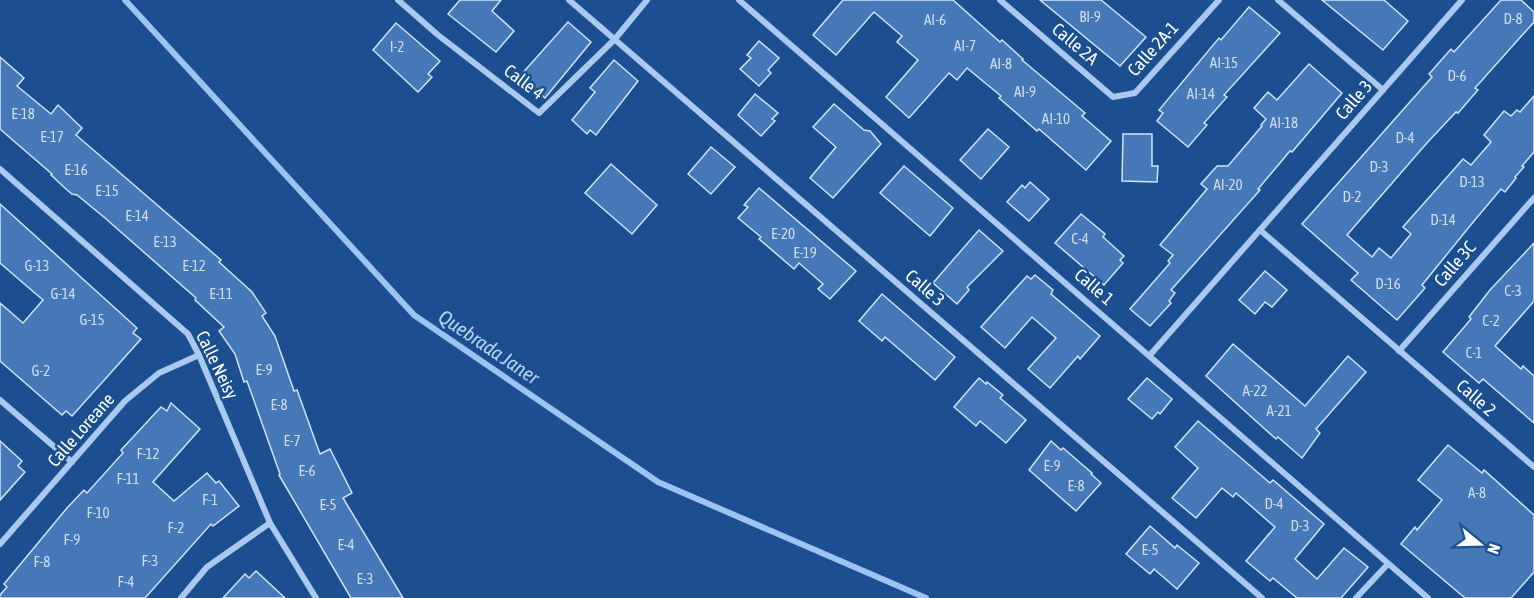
<svg xmlns="http://www.w3.org/2000/svg" width="1534" height="598" font-family="'Asap Condensed',sans-serif">
  <style>
    .lines { fill: none; stroke-linecap: round; stroke-linejoin: round }
    .stream { stroke: #9cc4f0; stroke-width: 6 }
    .building { fill: #4478b7; stroke: #cfe3fa; stroke-width: 1.5 }
    .minor { stroke: #a9c9ee; stroke-width: 6 }
    .labels { text-anchor: middle; stroke-width: 5; stroke-linejoin: round; paint-order: stroke }
    .number-label { font-size: 15px; fill: #d0dded }
    .street-label { font-size: 18px; fill: #fff; stroke: #1b4f8f }
    .water-label { font-size: 20px; font-style: italic; fill: #b5d3f5; stroke: #1b4f8f }
  </style>
  <rect width="100%" height="100%" fill="#1b4f8f"/>
  <g class="lines">
    <polyline class="stream" points="125,0 414,315 658,482 926,598"/>
  </g>
  <g class="building">
    <polygon points="460,0 501,0 492,11 514,31 496,52 448,14"/>
    <polygon points="843,0 953,0 1000,42 1002,40 1023,59 1022,60 1085,113 1082,116 1111,141 1086,170 1039,129 1037,131 999,98 1001,96 967,68 957,80 949,73 909,118 886,97 918,60 897,42 902,36 874,12 836,55 813,35"/>
    <polygon points="1040,0 1101,0 1146,37 1120,66"/>
    <polygon points="1322,0 1384,0 1408,21 1383,50"/>
    <polygon points="1501,0 1521,0 1534,12 1534,22 1475,88 1478,90 1458,113 1456,112 1426,144 1347,235 1372,257 1379,248 1391,258 1411,234 1403,227 1463,159 1471,165 1491,142 1484,135 1504,111 1511,116 1517,110 1520,112 1534,96 1534,152 1522,166 1524,167 1515,177 1516,178 1505,192 1501,189 1474,221 1422,285 1425,288 1397,320 1351,280 1358,273 1302,224 1432,77 1429,74 1451,49 1454,52"/>
    <polygon points="1249,7 1280,33 1224,95 1227,97 1204,123 1207,125 1188,147 1157,121 1163,113 1159,110 1219,38 1221,40"/>
    <polygon points="568,22 591,42 545,98 520,76"/>
    <polygon points="396,23 440,61 428,74 432,77 418,92 373,50"/>
    <polygon points="759,41 779,58 768,70 771,73 759,86 740,69 751,58 747,55"/>
    <polygon points="0,57 24,78 17,86 51,114 58,105 82,128 76,135 221,260 219,262 252,292 266,313 262,316 275,336 294,391 297,390 320,454 330,449 352,493 343,498 403,598 351,598 279,475 280,474 247,381 244,382 235,354 219,331 224,327 195,300 196,298 105,218 77,195 72,194 66,189 51,175 52,174 0,129"/>
    <polygon points="614,60 638,81 596,135 590,130 587,134 572,120 595,92 590,88"/>
    <polygon points="1309,64 1342,93 1292,152 1290,151 1258,189 1260,190 1171,290 1175,293 1169,301 1171,303 1150,326 1130,309 1170,263 1168,261 1173,255 1160,245 1207,189 1201,184 1217,166 1228,166 1262,126 1261,125 1266,119 1254,108 1268,92 1277,100"/>
    <polygon points="755,94 778,113 772,119 775,121 761,136 738,115"/>
    <polygon points="834,104 864,130 870,131 881,144 833,198 810,178 836,147 813,127"/>
    <polygon points="988,129 1009,147 981,179 960,160"/>
    <polygon points="1123,134 1152,134 1152,166 1158,166 1157,182 1122,181"/>
    <polygon points="711,147 735,167 711,194 688,174"/>
    <polygon points="611,164 657,205 632,234 585,193"/>
    <polygon points="904,166 953,208 930,236 880,193"/>
    <polygon points="1030,182 1049,199 1029,221 1007,202 1022,185 1025,188"/>
    <polygon points="759,188 856,271 830,299 818,289 823,284 799,263 794,269 759,239 761,237 738,218 748,207 744,205"/>
    <polygon points="0,204 137,328 133,333 141,339 72,416 66,411 62,415 0,361 0,303 23,323 43,300 0,263"/>
    <polygon points="1081,214 1105,234 1103,237 1124,256 1120,260 1123,263 1104,285 1055,243"/>
    <polygon points="979,230 1003,251 967,287 969,290 957,304 933,283"/>
    <polygon points="1534,243 1534,301 1495,346 1521,369 1523,366 1534,376 1534,423 1483,379 1479,383 1443,352 1471,319 1469,317 1490,290"/>
    <polygon points="1265,271 1287,290 1272,307 1265,302 1255,314 1239,300"/>
    <polygon points="1035,275 1053,290 1051,294 1100,336 1080,359 1078,356 1050,388 1028,369 1056,338 1032,317 1005,348 981,327 1027,276 1031,279"/>
    <polygon points="882,294 955,357 935,380 885,337 882,341 859,321"/>
    <polygon points="1233,344 1305,406 1348,356 1366,372 1316,429 1320,433 1302,458 1278,437 1276,439 1206,376"/>
    <polygon points="979,378 986,384 987,382 1003,395 1000,398 1026,420 1006,443 980,421 976,426 954,407"/>
    <polygon points="1147,378 1172,399 1160,414 1158,412 1152,419 1128,399"/>
    <polygon points="171,403 200,429 153,482 174,501 207,473 216,483 219,481 239,506 213,526 211,524 145,598 0,598 0,595 7,587 4,584 67,508 84,490 87,493 123,453 121,450 161,407 167,411"/>
    <polygon points="1198,421 1270,483 1273,480 1324,524 1295,559 1317,579 1344,548 1368,567 1341,598 1297,598 1273,578 1270,581 1246,561 1275,527 1236,493 1233,497 1222,488 1196,518 1172,498 1198,468 1175,447"/>
    <polygon points="0,441 22,461 18,466 25,472 0,500"/>
    <polygon points="1051,441 1061,450 1063,448 1092,473 1091,474 1101,483 1076,511 1029,470"/>
    <polygon points="1448,445 1482,473 1484,470 1534,515 1534,572 1511,598 1465,598 1401,544 1415,527 1417,530 1442,500 1418,480"/>
    <polygon points="1150,526 1175,548 1177,545 1199,563 1177,589 1154,569 1150,574 1126,554"/>
    <polygon points="256,571 285,598 223,598 245,574 249,578"/>
  </g>
  <g class="lines">
    <g class="minor">
      <polyline points="398,0 438,35 539,113 615,39 647,0"/>
      <polyline points="569,0 1262,598"/>
      <polyline points="739,0 1428,598"/>
      <polyline points="1000,0 1113,97 1135,93 1219,0"/>
      <polyline points="1278,0 1383,90"/>
      <polyline points="0,169 188,334 199,355 270,523 316,598"/>
      <polyline points="1260,230 1534,467"/>
      <polyline points="1399,351 1534,198"/>
      <polyline points="1150,355 1462,0"/>
      <polyline points="0,400 72,462"/>
      <polyline points="0,544 125,401 159,373 199,355"/>
      <polyline points="181,598 207,567 270,523"/>
      <polyline points="1356,598 1388,564"/>
    </g>
  </g>
  <g class="labels">
    <g class="number-label">
      <text x="1090" y="22">BI-9</text>
      <text x="1513" y="24">D-8</text>
      <text x="935" y="25">AI-6</text>
      <text x="965" y="51">AI-7</text>
      <text x="397" y="52">I-2</text>
      <text x="1224" y="68">AI-15</text>
      <text x="1001" y="69">AI-8</text>
      <text x="1457" y="81">D-6</text>
      <text x="1025" y="97">AI-9</text>
      <text x="1201" y="99">AI-14</text>
      <text x="23" y="119">E-18</text>
      <text x="1056" y="124">AI-10</text>
      <text x="1284" y="128">AI-18</text>
      <text x="52" y="142">E-17</text>
      <text x="1405" y="143">D-4</text>
      <text x="1379" y="172">D-3</text>
      <text x="76" y="175">E-16</text>
      <text x="1472" y="187">D-13</text>
      <text x="1228" y="190">AI-20</text>
      <text x="107" y="196">E-15</text>
      <text x="1352" y="202">D-2</text>
      <text x="137" y="221">E-14</text>
      <text x="1443" y="225">D-14</text>
      <text x="783" y="239">E-20</text>
      <text x="1080" y="244">C-4</text>
      <text x="165" y="247">E-13</text>
      <text x="805" y="258">E-19</text>
      <text x="37" y="271">G-13</text>
      <text x="194" y="271">E-12</text>
      <text x="1388" y="289">D-16</text>
      <text x="1513" y="296">C-3</text>
      <text x="63" y="299">G-14</text>
      <text x="221" y="299">E-11</text>
      <text x="92" y="325">G-15</text>
      <text x="1491" y="326">C-2</text>
      <text x="1474" y="358">C-1</text>
      <text x="264" y="375">E-9</text>
      <text x="41" y="376">G-2</text>
      <text x="1255" y="396">A-22</text>
      <text x="279" y="410">E-8</text>
      <text x="1279" y="416">A-21</text>
      <text x="292" y="446">E-7</text>
      <text x="148" y="459">F-12</text>
      <text x="1052" y="471">E-9</text>
      <text x="307" y="476">E-6</text>
      <text x="128" y="484">F-11</text>
      <text x="1076" y="491">E-8</text>
      <text x="1477" y="498">A-8</text>
      <text x="210" y="505">F-1</text>
      <text x="1274" y="509">D-4</text>
      <text x="328" y="510">E-5</text>
      <text x="98" y="518">F-10</text>
      <text x="1300" y="531">D-3</text>
      <text x="176" y="533">F-2</text>
      <text x="72" y="545">F-9</text>
      <text x="346" y="550">E-4</text>
      <text x="1150" y="555">E-5</text>
      <text x="150" y="566">F-3</text>
      <text x="42" y="567">F-8</text>
      <text x="365" y="584">E-3</text>
      <text x="126" y="587">F-4</text>
    </g>
    <g class="street-label">
      <text transform="translate(1075 44) rotate(40)" y="6">Calle 2A</text>
      <text transform="translate(1153 49) rotate(-48)" y="6">Calle 2A-1</text>
      <text transform="translate(524 82) rotate(37)" y="6">Calle 4</text>
      <text transform="translate(1354 100) rotate(-49)" y="6">Calle 3</text>
      <text transform="translate(1455 264) rotate(-49)" y="6">Calle 3C</text>
      <text transform="translate(1094 287) rotate(41)" y="6">Calle 1</text>
      <text transform="translate(925 288) rotate(41)" y="6">Calle 3</text>
      <text transform="translate(217 365) rotate(64)" y="6">Calle Neisy</text>
      <text transform="translate(1476 398) rotate(41)" y="6">Calle 2</text>
      <text transform="translate(81 430) rotate(-49)" y="6">Calle Loreane</text>
    </g>
    <g class="water-label">
      <text transform="translate(489 347) rotate(34)" y="7">Quebrada Janer</text>
    </g>
  </g>
  <g transform="translate(1480 544) rotate(109)" stroke="#1b4f8f" stroke-width="4.5" paint-order="stroke">
  <path d="M0-4.5L10 22L0 15L-10 22Z" fill="#ffffff"/>
  <text y="-9" font-size="16" font-weight="bold" text-anchor="middle" fill="#ffffff">N</text>
  </g>
</svg>
